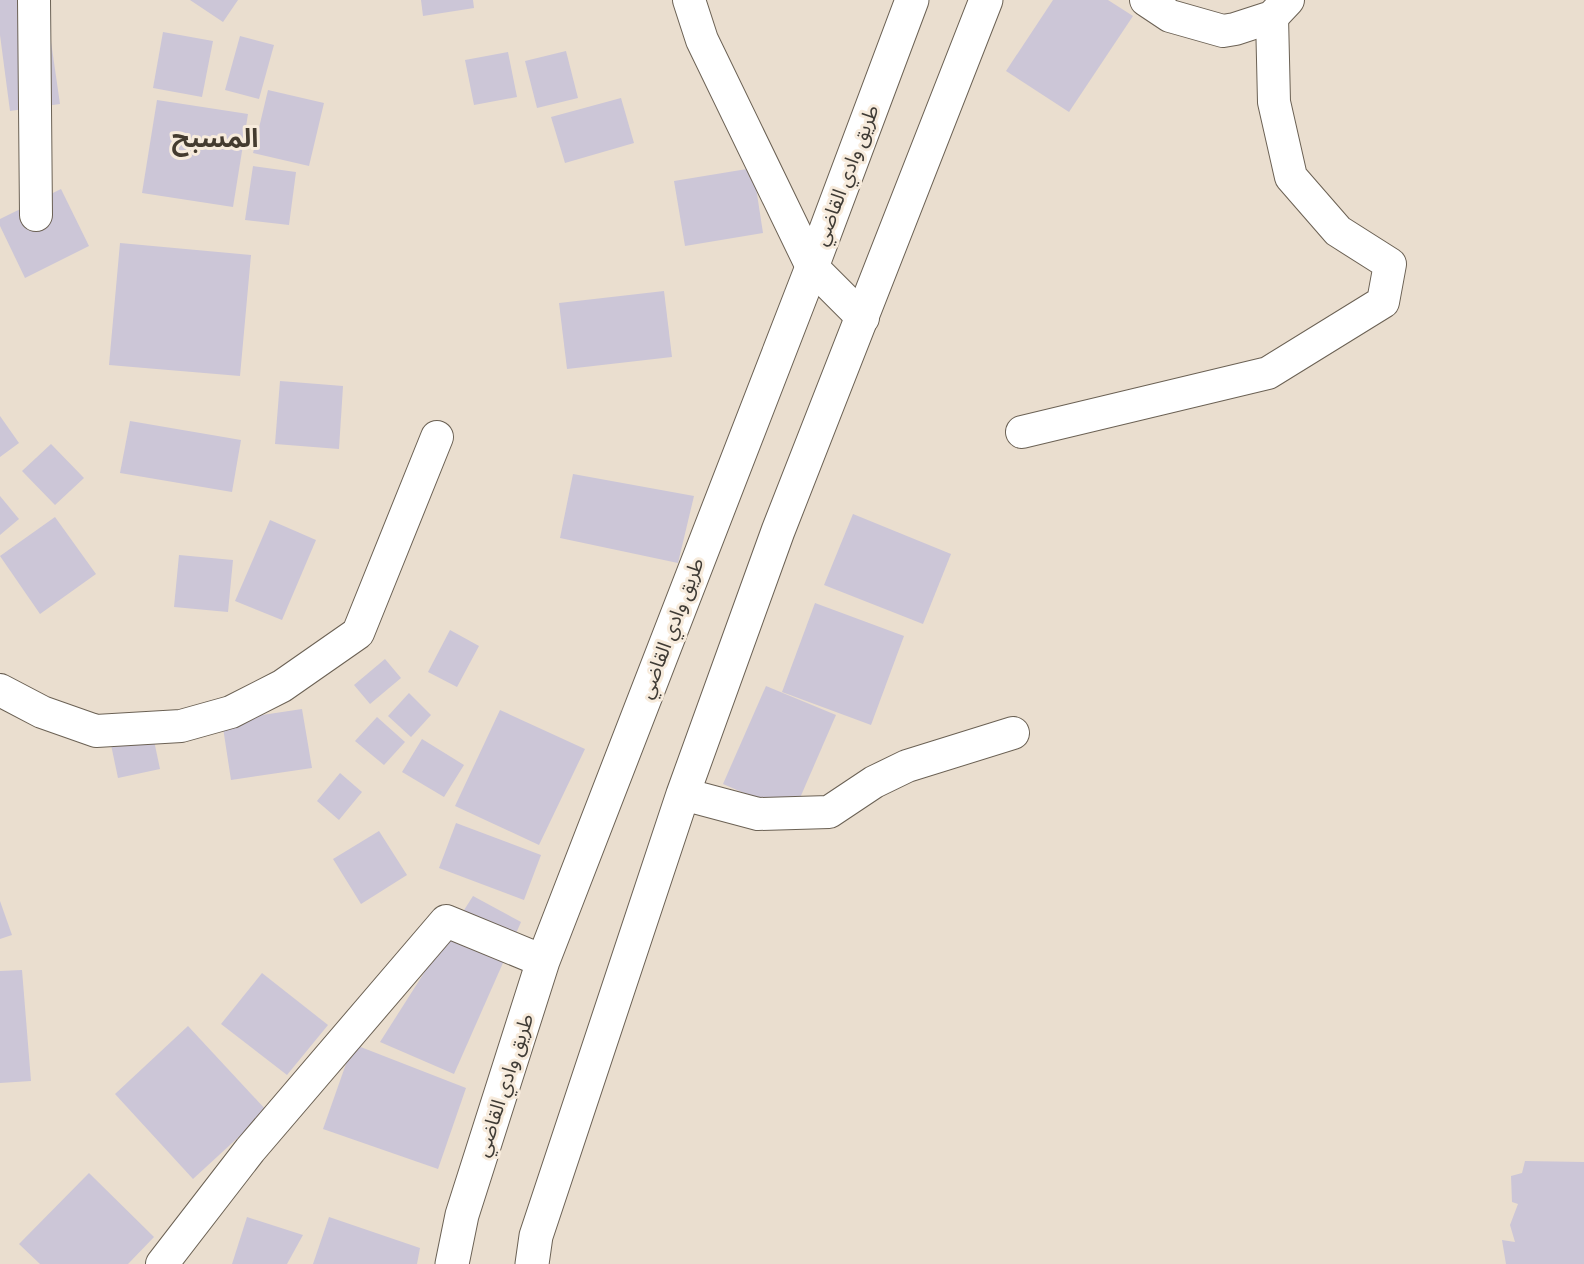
<svg xmlns="http://www.w3.org/2000/svg" width="1584" height="1264" font-family="'Exo 2','Noto Sans Arabic',sans-serif">
  <style>
    .building { fill: #ccc6d7 }
    .lines { fill: none; stroke-linecap: round; stroke-linejoin: round }
    .minor-casing { stroke: #6b6154; stroke-width: 34 }
    .primary-casing { stroke: #6b6154; stroke-width: 35 }
    .minor { stroke: #fff; stroke-width: 32 }
    .primary { stroke: #fff; stroke-width: 33 }
    .labels { text-anchor: middle; stroke-width: 6; stroke-linejoin: round; paint-order: stroke }
    .street-label { font-size: 20px; fill: #3f3b35; stroke: #f7ebdc }
    .district-label { font-size: 26px; font-weight: bold; fill: #443b2f; stroke: #f7ebdc }
  </style>
  <rect width="100%" height="100%" fill="#eadecf"/>
  <g class="building">
    <polygon points="0,0 45,0 60,104 10,111 0,35"/>
    <polygon points="190,0 238,0 223,22"/>
    <polygon points="421,0 473,0 474,8 423,16"/>
    <polygon points="1053,0 1108,0 1133,16 1069,112 1006,71"/>
    <polygon points="163,32 213,41 202,97 153,88"/>
    <polygon points="240,36 274,45 259,99 225,90"/>
    <polygon points="566,51 578,98 537,108 525,61"/>
    <polygon points="508,52 517,97 474,105 465,60"/>
    <polygon points="268,90 324,103 309,166 253,153"/>
    <polygon points="621,98 634,143 565,163 551,117"/>
    <polygon points="157,100 248,114 233,207 142,193"/>
    <polygon points="253,166 296,172 289,225 245,220"/>
    <polygon points="753,168 763,233 685,246 674,181"/>
    <polygon points="61,189 89,246 25,278 0,226 0,219"/>
    <polygon points="120,243 251,255 240,376 109,365"/>
    <polygon points="664,291 672,357 567,369 559,303"/>
    <polygon points="280,381 343,386 339,449 275,444"/>
    <polygon points="0,416 19,443 0,457"/>
    <polygon points="130,421 241,440 232,492 120,473"/>
    <polygon points="51,444 84,478 55,505 22,471"/>
    <polygon points="573,474 694,496 678,563 560,538"/>
    <polygon points="0,496 19,519 0,535"/>
    <polygon points="853,514 951,554 923,624 824,585"/>
    <polygon points="55,517 96,574 40,614 0,556"/>
    <polygon points="270,520 316,540 282,620 235,601"/>
    <polygon points="179,555 233,560 228,612 174,607"/>
    <polygon points="815,603 904,636 871,725 782,692"/>
    <polygon points="450,630 479,646 457,687 428,672"/>
    <polygon points="385,659 401,678 370,704 354,685"/>
    <polygon points="766,686 836,715 793,814 723,784"/>
    <polygon points="409,693 431,715 411,737 388,716"/>
    <polygon points="302,709 312,768 231,780 222,721"/>
    <polygon points="500,710 585,749 539,845 455,806"/>
    <polygon points="377,717 405,742 384,765 355,741"/>
    <polygon points="152,731 160,769 118,778 110,740"/>
    <polygon points="422,739 464,765 444,797 402,772"/>
    <polygon points="340,773 362,792 339,820 317,801"/>
    <polygon points="456,823 541,855 524,900 439,868"/>
    <polygon points="379,831 407,875 361,904 333,859"/>
    <polygon points="473,896 521,922 454,1074 380,1042"/>
    <polygon points="0,901 12,935 0,939"/>
    <polygon points="22,970 31,1081 0,1083 0,971"/>
    <polygon points="262,973 328,1025 287,1075 221,1024"/>
    <polygon points="188,1026 267,1111 193,1179 115,1094"/>
    <polygon points="353,1044 466,1088 438,1169 323,1129"/>
    <polygon points="1525,1161 1584,1162 1584,1264 1506,1264 1502,1240 1515,1242 1510,1225 1518,1204 1512,1202 1511,1176 1522,1173"/>
    <polygon points="89,1173 154,1237 128,1264 40,1264 19,1244"/>
    <polygon points="247,1217 303,1235 287,1264 232,1264"/>
    <polygon points="329,1217 420,1248 417,1264 313,1264"/>
  </g>
  <g class="lines">
    <defs>
      <g id="minor">
        <polyline points="34,0 36,215"/>
        <polyline points="689,0 702,40 812,267 863,318"/>
        <polyline points="1146,0 1170,16 1223,31 1235,29 1272,17 1288,0"/>
        <polyline points="1022,432 1268,373 1383,302 1390,264 1338,231 1291,177 1274,102 1272,17"/>
        <polyline points="0,690 42,712 96,731 181,726 231,712 282,686 358,633 437,437"/>
        <polyline points="683,794 758,814 829,812 874,782 907,766 1013,733"/>
        <polyline points="162,1264 250,1150 446,921 543,961"/>
      </g>
      <g id="primary">
        <polyline points="452,1264 462,1215 543,961 812,267 912,0"/>
        <polyline points="532,1264 536,1236 683,794 778,531 986,0"/>
      </g>
    </defs>
    <use href="#minor" class="minor-casing"/>
    <use href="#primary" class="primary-casing"/>
    <use href="#minor" class="minor"/>
    <use href="#primary" class="primary"/>
  </g>
  <g class="labels">
    <g class="street-label">
      <text transform="translate(846 175) rotate(-69)" y="7">طريق وادي القاضي</text>
      <text transform="translate(671 628) rotate(-69)" y="7">طريق وادي القاضي</text>
      <text transform="translate(504 1085) rotate(-72)" y="7">طريق وادي القاضي</text>
    </g>
    <g class="district-label">
      <text x="215" y="147">المسبح</text>
    </g>
  </g>
</svg>
